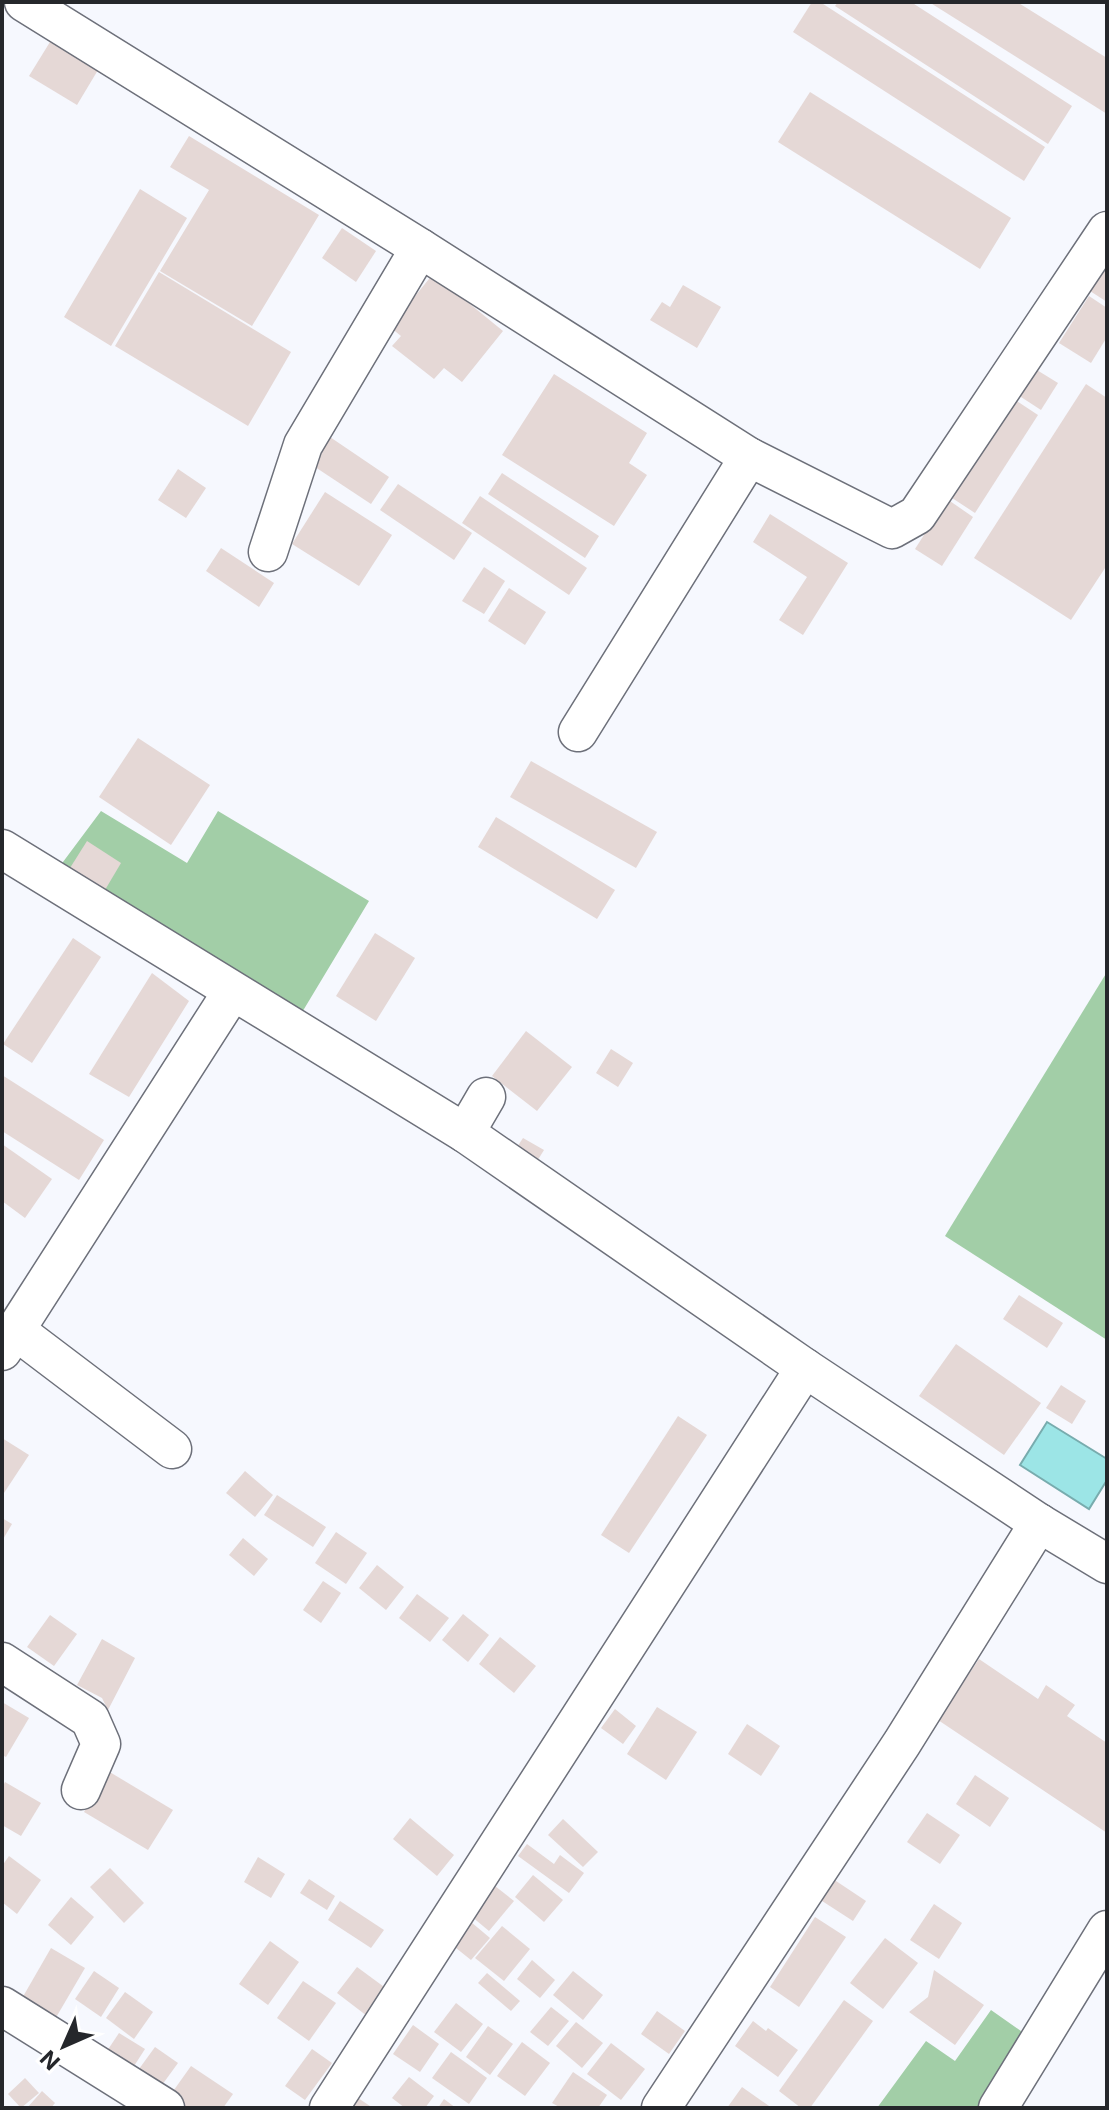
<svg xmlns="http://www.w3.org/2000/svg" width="1109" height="2110" font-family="Inter,sans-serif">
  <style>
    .forest { fill: #a2cea7 }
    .water { fill: #9ce5e6; stroke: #78acae; stroke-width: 2 }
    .building { fill: #e5d8d6 }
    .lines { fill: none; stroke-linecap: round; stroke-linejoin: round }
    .minor-casing { stroke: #6d707a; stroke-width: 41 }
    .minor { stroke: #fff; stroke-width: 38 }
  </style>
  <rect width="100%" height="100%" fill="#f6f8fe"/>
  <g class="forest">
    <polygon points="101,811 187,863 218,811 369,901 295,1024 57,870"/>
    <polygon points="1107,972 1107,1340 945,1236"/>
    <polygon points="991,2010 1028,2036 977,2108 877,2108 926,2041 955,2061"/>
  </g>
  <polygon class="water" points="1047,1422 1107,1459 1107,1480 1089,1509 1020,1465"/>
  <g class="building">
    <polygon points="812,2 820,2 1045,147 1024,181 793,32"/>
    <polygon points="838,2 911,2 1072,106 1048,144 835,6"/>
    <polygon points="929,2 1017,2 1107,58 1107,114"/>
    <polygon points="50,42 98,70 77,105 29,76"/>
    <polygon points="810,92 1011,218 980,269 778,142"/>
    <polygon points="189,136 319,215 252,326 160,271 209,190 170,167"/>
    <polygon points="140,189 187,218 111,346 64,317"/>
    <polygon points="342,228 376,251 356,282 322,258"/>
    <polygon points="1107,264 1107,302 1090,291"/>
    <polygon points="159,272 291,352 248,426 115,346"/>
    <polygon points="433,274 503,331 462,382 444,368 434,379 392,346 401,336 390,327"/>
    <polygon points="683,285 721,307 697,348 650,320 662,302 670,307"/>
    <polygon points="1089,296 1107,308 1107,337 1091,363 1059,343"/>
    <polygon points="1032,367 1058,383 1041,410 1015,393"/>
    <polygon points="554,374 647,433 629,463 647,475 614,526 502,455"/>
    <polygon points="1086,384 1107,398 1107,565 1071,620 974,558"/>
    <polygon points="1012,398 1038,415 975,513 949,496"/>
    <polygon points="327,435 389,477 371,504 309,463"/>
    <polygon points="178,469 206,488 186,518 158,500"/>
    <polygon points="502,473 599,536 585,558 488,494"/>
    <polygon points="398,484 472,533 454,560 380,510"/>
    <polygon points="325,492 392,535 359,586 292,544"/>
    <polygon points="480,496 587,568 569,595 462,523"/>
    <polygon points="947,499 973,517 942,566 915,549"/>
    <polygon points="770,514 848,563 803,635 779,620 807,577 753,542"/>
    <polygon points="221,548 274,583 259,607 206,571"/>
    <polygon points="484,567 505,581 484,614 462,601"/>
    <polygon points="509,588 546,612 525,645 488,621"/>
    <polygon points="138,738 210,785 171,845 99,797"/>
    <polygon points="531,761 657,832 636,868 510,797"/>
    <polygon points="496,817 615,890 597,919 478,847"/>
    <polygon points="87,841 121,863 105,890 70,868"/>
    <polygon points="375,933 415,958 376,1021 336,996"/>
    <polygon points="73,938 101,957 32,1063 3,1044"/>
    <polygon points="152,973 189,1001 129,1097 89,1074"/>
    <polygon points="526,1031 572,1067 537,1111 492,1076"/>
    <polygon points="611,1049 633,1063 618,1087 596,1073"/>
    <polygon points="2,1075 104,1140 79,1180 2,1131"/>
    <polygon points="523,1138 544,1150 531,1171 510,1158"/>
    <polygon points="2,1144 52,1179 25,1218 2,1201"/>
    <polygon points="1019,1295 1063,1323 1047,1348 1003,1319"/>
    <polygon points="956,1344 1041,1403 1004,1455 919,1396"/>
    <polygon points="1061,1385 1086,1401 1072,1424 1046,1408"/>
    <polygon points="678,1416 707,1435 629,1553 601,1535"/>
    <polygon points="2,1438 29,1455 2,1496"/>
    <polygon points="245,1471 273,1495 255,1517 226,1493"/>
    <polygon points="277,1495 326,1527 313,1547 264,1515"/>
    <polygon points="2,1518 12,1524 2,1541"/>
    <polygon points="336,1532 367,1553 346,1584 315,1563"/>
    <polygon points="243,1538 268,1559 254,1576 229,1555"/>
    <polygon points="377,1565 404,1587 386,1610 359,1588"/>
    <polygon points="323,1581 341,1593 321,1623 303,1610"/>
    <polygon points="417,1594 449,1618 430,1642 399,1618"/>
    <polygon points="463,1614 489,1635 468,1662 442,1640"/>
    <polygon points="50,1615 77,1634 54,1666 27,1647"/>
    <polygon points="500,1637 536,1666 514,1693 479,1664"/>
    <polygon points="102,1639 135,1658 108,1710 102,1698 77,1685"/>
    <polygon points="979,1659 1038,1699 1046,1685 1075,1705 1067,1716 1107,1743 1107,1833 938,1720"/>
    <polygon points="2,1702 29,1718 6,1757 2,1755"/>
    <polygon points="657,1707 697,1732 666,1780 627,1754"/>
    <polygon points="615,1709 636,1726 623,1744 601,1728"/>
    <polygon points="747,1724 780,1746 761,1776 728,1754"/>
    <polygon points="108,1771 173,1810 148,1850 84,1812"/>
    <polygon points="975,1775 1009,1798 990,1827 956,1804"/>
    <polygon points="5,1782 41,1803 21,1836 2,1825 2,1788"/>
    <polygon points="927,1813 960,1835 940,1864 907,1842"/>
    <polygon points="410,1818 454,1855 437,1876 393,1839"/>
    <polygon points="563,1819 598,1852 583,1867 548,1835"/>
    <polygon points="527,1844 554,1864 560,1855 584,1873 569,1893 518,1856"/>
    <polygon points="9,1856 41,1880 17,1914 2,1902 2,1866"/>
    <polygon points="258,1857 285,1874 271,1898 244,1882"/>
    <polygon points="110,1868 144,1903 124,1923 90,1887"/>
    <polygon points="533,1875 563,1900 544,1922 515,1897"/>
    <polygon points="309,1879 335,1896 327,1910 300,1893"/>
    <polygon points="833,1879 866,1901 853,1921 819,1899"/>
    <polygon points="495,1886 514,1901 489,1931 471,1916"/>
    <polygon points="71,1897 94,1917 71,1945 48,1925"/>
    <polygon points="340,1901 384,1930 371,1948 328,1920"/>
    <polygon points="934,1904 962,1923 939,1959 910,1940"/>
    <polygon points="465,1917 490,1938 471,1960 446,1940"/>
    <polygon points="815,1917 846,1937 799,2007 770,1987"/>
    <polygon points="502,1926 530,1949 504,1981 475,1958"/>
    <polygon points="885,1938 918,1963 883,2009 850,1983"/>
    <polygon points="270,1941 299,1962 268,2005 239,1984"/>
    <polygon points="51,1948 85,1968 51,2026 17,2007"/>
    <polygon points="532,1960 555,1980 540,1998 517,1979"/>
    <polygon points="357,1967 391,1992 371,2019 337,1993"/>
    <polygon points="934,1970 984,2005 955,2045 909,2012 928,1997"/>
    <polygon points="94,1971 119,1988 101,2017 75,1999"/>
    <polygon points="573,1971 603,1995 583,2020 553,1995"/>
    <polygon points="487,1973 520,2001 511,2011 478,1983"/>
    <polygon points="303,1981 336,2003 309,2041 277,2018"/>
    <polygon points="125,1992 153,2012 134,2039 106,2018"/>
    <polygon points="844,2000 873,2021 810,2108 801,2108 779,2091"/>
    <polygon points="456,2003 483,2024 461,2052 434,2032"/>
    <polygon points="551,2007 569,2021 548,2046 530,2032"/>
    <polygon points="657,2011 685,2031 669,2054 641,2034"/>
    <polygon points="753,2021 766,2031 768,2028 798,2050 778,2077 735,2046"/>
    <polygon points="576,2022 603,2043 582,2068 556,2046"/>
    <polygon points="413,2025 439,2044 420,2072 393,2054"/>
    <polygon points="488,2026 513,2044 490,2075 466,2057"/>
    <polygon points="119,2033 145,2049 127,2077 101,2060"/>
    <polygon points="522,2042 550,2063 525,2096 497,2076"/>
    <polygon points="611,2043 645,2069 621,2100 587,2074"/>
    <polygon points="155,2047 178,2063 154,2096 131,2080"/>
    <polygon points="312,2049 332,2063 305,2100 285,2086"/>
    <polygon points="451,2052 487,2078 469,2104 432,2078"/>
    <polygon points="191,2066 233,2094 223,2108 170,2108 164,2104"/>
    <polygon points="573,2072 607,2095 598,2108 561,2108 552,2103"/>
    <polygon points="409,2077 434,2096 425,2108 405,2108 392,2098"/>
    <polygon points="25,2078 39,2093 21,2108 8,2094"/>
    <polygon points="742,2087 772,2108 727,2108"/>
    <polygon points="42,2091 55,2103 51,2108 27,2108"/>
    <polygon points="358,2098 373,2108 351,2108"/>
    <polygon points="444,2099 456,2108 438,2108"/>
  </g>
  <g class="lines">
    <defs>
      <g id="minor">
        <polyline points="24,2 420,248 749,457 892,529 917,515 1107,231"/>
        <polyline points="268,552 303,445 420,248"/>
        <polyline points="578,732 749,457"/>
        <polyline points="2,849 465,1133 805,1368 1039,1523 1107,1564"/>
        <polyline points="465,1133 486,1097"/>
        <polyline points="15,1330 172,1449"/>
        <polyline points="2,1351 232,992"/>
        <polyline points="2,1662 90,1719 101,1744 81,1790"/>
        <polyline points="2,2006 165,2108"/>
        <polyline points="329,2108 805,1368"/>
        <polyline points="661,2108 902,1743 1039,1523"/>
        <polyline points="998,2108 1107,1930"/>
      </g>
    </defs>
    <use href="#minor" class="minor-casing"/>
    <use href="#minor" class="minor"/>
  </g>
  <rect width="1109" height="2110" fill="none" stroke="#25272b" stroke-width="8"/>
  <g transform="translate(64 2046) rotate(225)" stroke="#ffffff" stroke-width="6" paint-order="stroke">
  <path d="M0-6L14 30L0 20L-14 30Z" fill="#25272b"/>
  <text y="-12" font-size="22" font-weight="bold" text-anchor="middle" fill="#25272b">N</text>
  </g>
</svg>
